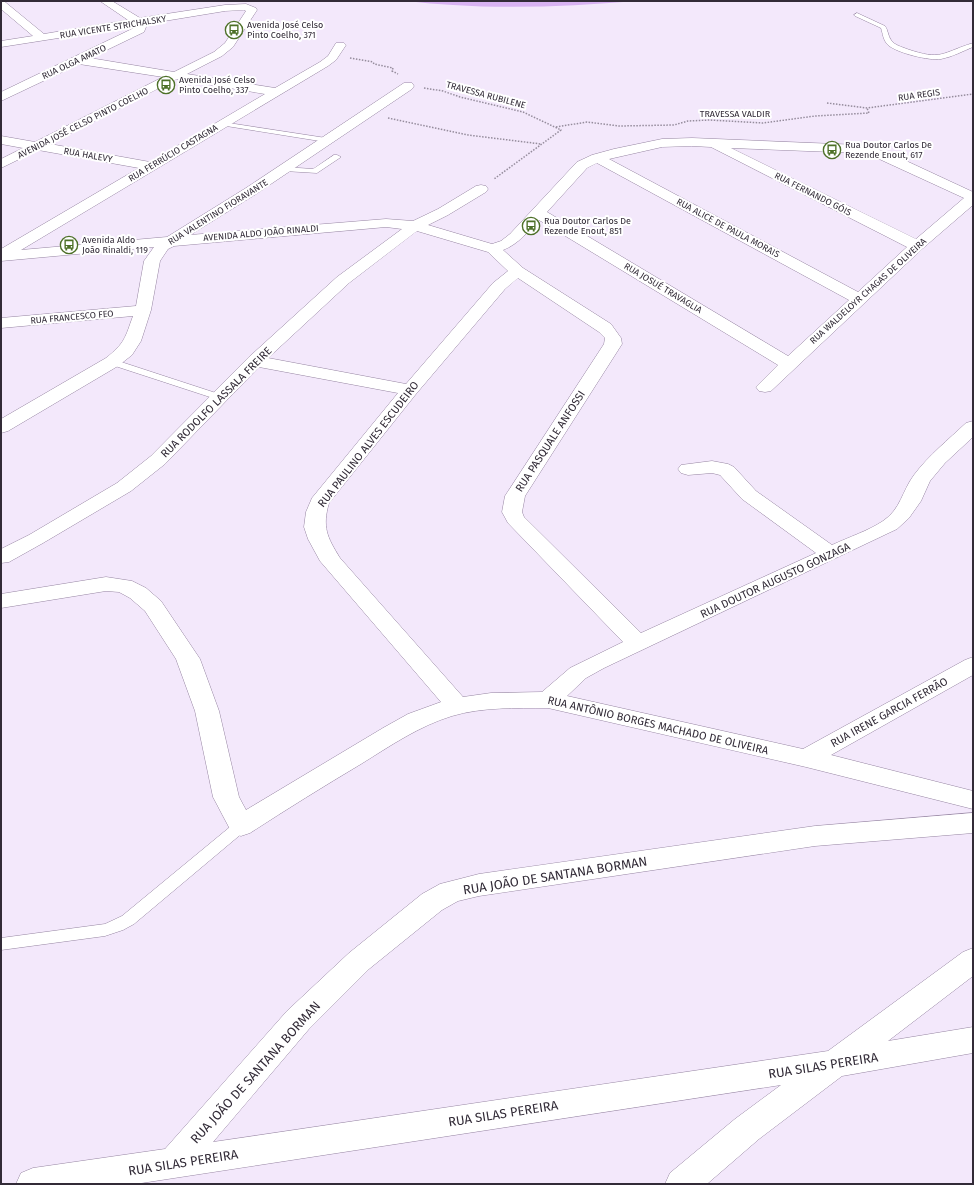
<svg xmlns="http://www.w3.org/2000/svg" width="974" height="1185" font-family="'Fira Sans',sans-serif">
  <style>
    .green { fill: #d8b2f2 }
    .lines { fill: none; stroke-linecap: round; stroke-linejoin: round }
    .service-casing { stroke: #9685a2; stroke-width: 1 }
    .minor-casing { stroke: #9685a2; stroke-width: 1 }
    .path { stroke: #958c9c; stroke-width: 1.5; stroke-dasharray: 1.5 1.5; stroke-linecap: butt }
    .service { fill: #fff; fill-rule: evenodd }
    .minor { fill: #fff; fill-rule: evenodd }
    .labels { text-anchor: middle; stroke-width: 4; stroke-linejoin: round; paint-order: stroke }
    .far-poi-label { font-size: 9px; fill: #322b37; stroke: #fff; text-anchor: start }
    .far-street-label { font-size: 9px; fill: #322b37; stroke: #fff }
    .street-label { font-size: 11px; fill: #322b37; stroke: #fff }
    .near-street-label { font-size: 13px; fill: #322b37; stroke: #fff }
  </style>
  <rect width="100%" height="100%" fill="#f3e8fb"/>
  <path class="green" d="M407,1H637C575,6 514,9 453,5C438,4 422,3 407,1Z"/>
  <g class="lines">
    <defs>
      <g id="service">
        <path d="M857,13L885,26C888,30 888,36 891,40C894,45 902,47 907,49C942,61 941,53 973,43V47C963,51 952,57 941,59C930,61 897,53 888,45C883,40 883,34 881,28L855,16L854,15Z"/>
        <polygon points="222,122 326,138 330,140 326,142 220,125 219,124"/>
        <polygon points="334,155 337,155 341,157 317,173 284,171 280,169 284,167 313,169"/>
        <polygon points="112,359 222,395 224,397 222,399 216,399 109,364 107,362 109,360"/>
        <polygon points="241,821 246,822 248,826 246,830 134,924 123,930 105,936 1,950 1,938 105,924 122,916 236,822"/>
      </g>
      <g id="minor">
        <path d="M1,1L5,2L44,34L128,20L100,1H112L140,18L225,5L246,4L256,8L257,10L233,47L222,56L187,74L275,88L320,62L328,56L336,43H344L346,45L336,60L328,66L21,250L167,237L246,188L404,83H412L414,86L412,89L256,194L190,235L386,219L413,221L438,209L476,186L481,185L486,186L488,189L486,192L448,215L428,225L492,244L501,241L510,234L577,162L592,155L614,149L662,139L692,138L860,145L887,152L973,192V205L922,249L771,391L765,392L759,391L756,387L778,365L539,220C528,231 519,244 503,250L523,268L611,324L621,338L622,344L525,496L522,512L524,517L641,633L816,553L742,499L720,475L712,473L688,475L681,473L678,469L681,465L712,461L728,464L734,467L756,491L832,545C849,537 868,531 883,521C901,509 902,491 914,475C929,455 948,440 966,423L973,421V437L945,463L930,481L921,501L909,518L897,529L604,668L586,678L567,696L803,749L965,660L973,657V675L831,755L973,791V809L806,767L548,708C516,708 482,707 452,716C419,726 390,746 361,764C324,786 287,809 250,833L241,836L232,833L213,797L195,711L176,659L145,611L130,598L119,592L106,591L1,608V594L106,577L132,581L146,588L161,601L200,659L219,711L239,797L246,810L383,728L408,714L441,702L320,561L308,539L304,527L306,512L312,498L398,393L259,367L165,464L131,491L43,543L9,562L1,563V549L29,535L117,483L151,456L249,357L337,277L402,229L386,227L174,246L168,249L160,261L151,310L141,341L132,355L118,366L8,431L1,433V419L106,358C125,343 125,338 133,316L1,328V318L136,306L144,261L154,247L1,261V249L139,168L38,150L1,168V159L23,148L1,144V136L35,142L163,77L79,64L1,101V92L136,27L135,26L1,47V41L33,36L1,9ZM244,10L246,11L225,43L214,52L174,72L90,58L144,32L146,27V24L225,11ZM177,79L265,94L150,162L50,144ZM692,146L711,147L907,247L858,292L609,159L662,147ZM731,148L859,153L877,158L964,198L916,239ZM597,163L849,300L788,356L547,212L587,168ZM417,231L488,252L508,271L493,283L406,384L268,358L349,283ZM518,278L599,332L605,338L604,344L505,496L502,512L508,523L623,642L570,668L542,692L491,693L463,697L340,558C327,537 322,527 329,503L416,394L505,289Z"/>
        <polygon points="973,813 973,833 815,846 479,896 458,901 442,910 369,969 309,1029 213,1142 828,1051 963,952 973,948 973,976 888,1041 973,1027 973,1053 842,1076 759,1139 707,1184 665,1184 670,1173 735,1119 781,1085 135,1184 16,1184 21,1173 33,1168 165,1149 287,1011 349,953 422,894 440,884 479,874 815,826"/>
      </g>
    </defs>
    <use href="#service" class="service-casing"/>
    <use href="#minor" class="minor-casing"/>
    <g class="path">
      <polyline points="350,58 373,62 374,64 393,68 392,71 398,74"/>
      <polyline points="424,88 443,91 460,97 523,112 561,130 494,179"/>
      <polyline points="827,103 867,108 973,94"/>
      <polyline points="388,118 468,135 541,144"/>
      <polyline points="556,127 587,122 619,126 674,125 688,121 710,120 763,123 815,116 869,113 867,108"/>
    </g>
    <use href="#service" class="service"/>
    <use href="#minor" class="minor"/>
  </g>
  <defs>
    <symbol id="bus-ring" viewBox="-11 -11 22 22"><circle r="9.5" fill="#fff" stroke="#4d7028" stroke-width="1.5"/><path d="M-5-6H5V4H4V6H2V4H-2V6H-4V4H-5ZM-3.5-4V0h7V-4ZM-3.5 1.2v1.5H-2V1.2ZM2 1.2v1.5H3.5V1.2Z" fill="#4d7028"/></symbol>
  </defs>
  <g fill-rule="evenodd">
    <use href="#bus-ring" x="224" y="20" width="20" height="20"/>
    <use href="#bus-ring" x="156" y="75" width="20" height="20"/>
    <use href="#bus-ring" x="822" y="140" width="20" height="20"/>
    <use href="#bus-ring" x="521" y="216" width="20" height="20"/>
    <use href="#bus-ring" x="59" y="235" width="20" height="20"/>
  </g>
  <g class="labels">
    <g class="far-poi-label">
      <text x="247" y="28">Avenida José Celso<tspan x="247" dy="10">Pinto Coelho, 371</tspan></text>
      <text x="179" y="83">Avenida José Celso<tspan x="179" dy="10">Pinto Coelho, 337</tspan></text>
      <text x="845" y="148">Rua Doutor Carlos De<tspan x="845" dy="10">Rezende Enout, 617</tspan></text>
      <text x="544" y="224">Rua Doutor Carlos De<tspan x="544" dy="10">Rezende Enout, 851</tspan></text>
      <text x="82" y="243">Avenida Aldo<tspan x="82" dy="10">João Rinaldi, 119</tspan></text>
    </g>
    <g class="far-street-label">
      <text transform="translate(113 27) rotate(-9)" y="3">RUA VICENTE STRICHALSKY</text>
      <text transform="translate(74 62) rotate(-25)" y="3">RUA OLGA AMATO</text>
      <text transform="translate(486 95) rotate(15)" y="3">TRAVESSA RUBILENE</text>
      <text transform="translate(919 95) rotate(-8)" y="3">RUA REGIS</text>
      <text x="735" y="117">TRAVESSA VALDIR</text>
      <text transform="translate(83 123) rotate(-27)" y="3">AVENIDA JOSÉ CELSO PINTO COELHO</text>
      <text transform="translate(173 153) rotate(-31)" y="3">RUA FERRÚCIO CASTAGNA</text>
      <text transform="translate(88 155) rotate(10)" y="3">RUA HALEVY</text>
      <text transform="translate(813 194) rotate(27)" y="3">RUA FERNANDO GÓIS</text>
      <text transform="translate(218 212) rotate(-32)" y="3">RUA VALENTINO FIORAVANTE</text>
      <text transform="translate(728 228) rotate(28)" y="3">RUA ALICE DE PAULA MORAIS</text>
      <text transform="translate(261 233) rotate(-5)" y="3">AVENIDA ALDO JOÃO RINALDI</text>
      <text transform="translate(663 288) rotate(31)" y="3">RUA JOSUÉ TRAVAGLIA</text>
      <text transform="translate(868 291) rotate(-42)" y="3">RUA WALDELOYR CHAGAS DE OLIVEIRA</text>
      <text transform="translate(72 317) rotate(-5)" y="3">RUA FRANCESCO FEO</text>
    </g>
    <g class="street-label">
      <text transform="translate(216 402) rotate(-45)" y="4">RUA RODOLFO LASSALA FREIRE</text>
      <text transform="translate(550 441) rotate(-57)" y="4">RUA PASQUALE ANFOSSI</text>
      <text transform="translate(368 444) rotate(-52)" y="4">RUA PAULINO ALVES ESCUDEIRO</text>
      <text transform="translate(775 580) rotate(-25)" y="4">RUA DOUTOR AUGUSTO GONZAGA</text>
      <text transform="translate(889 712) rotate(-29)" y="4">RUA IRENE GARCIA FERRÃO</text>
      <text transform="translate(658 725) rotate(13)" y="4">RUA ANTÔNIO BORGES MACHADO DE OLIVEIRA</text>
    </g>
    <g class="near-street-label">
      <text transform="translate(555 875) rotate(-9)" y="5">RUA JOÃO DE SANTANA BORMAN</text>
      <text transform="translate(823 1065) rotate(-9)" y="5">RUA SILAS PEREIRA</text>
      <text transform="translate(255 1072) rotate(-48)" y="5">RUA JOÃO DE SANTANA BORMAN</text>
      <text transform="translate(503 1113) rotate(-9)" y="5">RUA SILAS PEREIRA</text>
      <text transform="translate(183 1162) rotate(-9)" y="5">RUA SILAS PEREIRA</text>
    </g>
  </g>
  <rect width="974" height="1185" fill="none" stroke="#322b37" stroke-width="4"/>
</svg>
